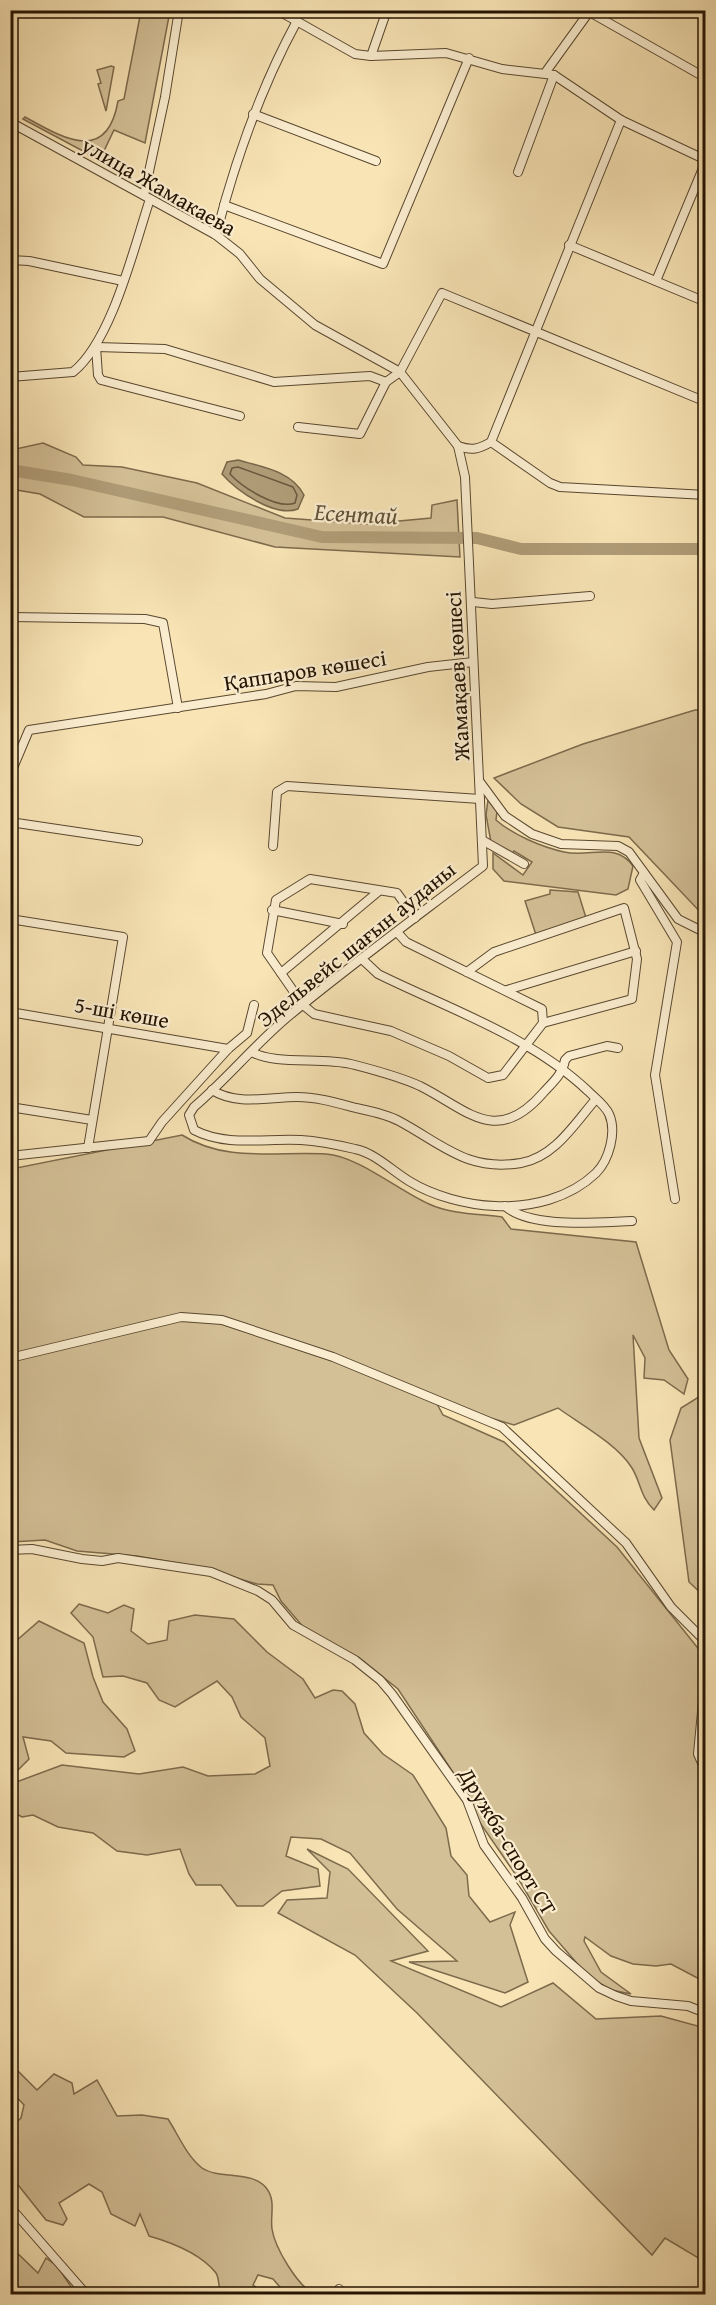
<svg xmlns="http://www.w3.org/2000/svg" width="716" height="2305" font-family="'Gentium Book Plus',serif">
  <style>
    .green { fill: #d4c097; stroke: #7c6a4c; stroke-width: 1.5 }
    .water { fill: #b09d78; stroke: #786649; stroke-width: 1.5 }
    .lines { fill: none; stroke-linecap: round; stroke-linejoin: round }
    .shore { stroke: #6a583d; stroke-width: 1.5 }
    .river { stroke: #b09d78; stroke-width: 12 }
    .minor-casing { stroke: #59472f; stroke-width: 10 }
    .minor { stroke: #faedcf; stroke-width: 8 }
    .labels { text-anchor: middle; stroke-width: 4.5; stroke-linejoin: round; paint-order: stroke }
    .street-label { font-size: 22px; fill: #241302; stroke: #faedcf }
    .water-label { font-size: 24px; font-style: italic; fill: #635137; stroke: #faedcf }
  </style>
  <rect width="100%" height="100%" fill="#f8e4b5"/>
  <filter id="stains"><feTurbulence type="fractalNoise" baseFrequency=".00333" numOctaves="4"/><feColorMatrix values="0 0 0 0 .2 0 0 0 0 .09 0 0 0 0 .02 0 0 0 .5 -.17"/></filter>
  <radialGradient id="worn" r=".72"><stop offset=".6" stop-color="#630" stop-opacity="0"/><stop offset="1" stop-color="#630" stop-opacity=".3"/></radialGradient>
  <g class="green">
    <path d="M141,11H170L145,143L114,130L102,155L94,157L23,119L25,117C63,138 107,165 118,101L124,99Z"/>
    <polygon points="111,66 114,67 106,111 98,84 101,83 97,70"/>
    <polygon points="43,443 76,457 83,465 122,467 197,483 285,518 367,524 431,518 432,505 457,500 460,557 275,547 163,517 84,517 40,494 11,489 11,450"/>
    <polygon points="695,710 706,710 705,917 629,837 558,827 521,804 494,778 583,744"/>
    <path d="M488,800L497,811L496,820C513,835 542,847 564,852C590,858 615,841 633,866L628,889L616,895L504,881L493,869V853L523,875L532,862L514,851L511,855L491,842L486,815Z"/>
    <polygon points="550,890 578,892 587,921 537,938 525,901 550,894"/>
    <path d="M182,1135C226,1163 277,1151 326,1154C358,1156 399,1191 429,1204C450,1214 479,1214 502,1217L511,1229L636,1242L669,1350L688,1379L684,1394L664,1380L644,1378L645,1358L633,1335L639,1438L662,1498L654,1510C640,1496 641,1483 632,1468C617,1444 580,1424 558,1408L514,1425L436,1402L443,1415L504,1442L617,1547L705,1657V1982L671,1964L656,1966L633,1964L611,1956L585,1937L584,1941L601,1972L631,1994L611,1990L588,1976L549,1931L518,1878L476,1817L468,1795L398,1689L359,1658L305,1629L281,1601L273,1585L257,1584L195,1566L137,1556L77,1551L45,1540L11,1542L10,1371L16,1370L14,1356H10L11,1169Z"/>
    <polygon points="705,1393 705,1597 689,1582 670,1440 681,1408"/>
    <polygon points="79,1604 108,1613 124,1605 134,1609 131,1631 148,1644 167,1640 169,1621 195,1615 234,1619 267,1652 303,1679 315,1698 333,1690 342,1691 355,1704 364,1733 383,1754 413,1775 446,1828 451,1856 467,1875 469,1896 490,1922 515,1912 510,1925 528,1982 505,1993 409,1962 457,1961 397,1909 350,1853 321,1839 291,1837 286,1856 318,1869 320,1886 282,1891 263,1906 237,1906 221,1885 196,1885 189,1874 180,1849 147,1855 117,1851 93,1833 58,1827 33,1815 22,1817 11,1811 11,1784 62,1765 139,1774 183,1767 208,1776 255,1774 270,1766 265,1738 241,1717 232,1697 217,1681 175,1707 159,1700 147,1683 123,1676 103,1677 93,1637 71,1613"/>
    <polygon points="39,1621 84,1643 93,1677 103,1702 127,1729 135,1751 124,1757 66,1753 51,1741 23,1737 29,1759 11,1777 11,1641 16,1641"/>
    <polygon points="307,1849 348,1869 428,1951 391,1961 501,2007 553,1983 596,2019 661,2016 705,2028 705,2262 665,2238 652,2255 417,2013 355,1955 278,1913 287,1900 327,1898 330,1872"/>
    <path d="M10,2055L17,2070L37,2090L54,2074L72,2083L74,2094L97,2080L117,2116L142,2115L168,2119C179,2136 186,2155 202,2168C220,2180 254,2170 267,2189C276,2201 270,2216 272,2229C275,2248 297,2285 314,2294H286L273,2279L258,2275L253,2285L265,2294H223C217,2288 220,2279 216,2273C201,2254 170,2242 149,2236L140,2214L135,2226L111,2214L102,2192L89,2184L59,2203L67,2219L63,2225L46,2220L11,2176V2155L18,2142L14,2124L21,2118L24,2105L11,2091Z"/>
    <polygon points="10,2246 38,2273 46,2258 57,2266 76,2294 11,2294"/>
  </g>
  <path class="water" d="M238,460C262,467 292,471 304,495L298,509C275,518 237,491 222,474L227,462Z"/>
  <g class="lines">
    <path class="shore" d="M238,467L293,487L297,495L295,503C277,510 242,487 230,474L232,468Z"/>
    <polyline class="river" points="10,470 72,480 322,537 477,538 521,549 706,549"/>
    <defs>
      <g id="minor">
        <polyline points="277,10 355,54 371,56 446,53 502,69 554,75 621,120 706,160"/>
        <polyline points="586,10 706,78"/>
        <polyline points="371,56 387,10"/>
        <polyline points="545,73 589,12"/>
        <polyline points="253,114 376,161"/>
        <path d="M10,122L216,235L240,254L260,279L315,325L400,372L458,446L465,477L483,866C419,915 353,963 290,1015C256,1043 228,1078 194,1107L189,1115L194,1130C226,1147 266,1138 301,1140C318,1141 338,1145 355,1149C375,1153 391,1170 409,1181C433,1196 467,1205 495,1206C531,1208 570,1198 596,1173C609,1160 617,1132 609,1114C605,1105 595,1098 588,1091C530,1036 449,1009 378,974L362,959"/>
        <polyline points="518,172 554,75"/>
        <polyline points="144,195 165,97 179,10"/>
        <polyline points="224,205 383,264 469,58"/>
        <path d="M216,235C235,161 260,89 297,21"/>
        <polyline points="569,245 706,302"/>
        <polyline points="10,260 29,261 123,281"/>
        <polyline points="656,281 706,161"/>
        <polyline points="96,347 165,349 274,382 370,376 386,382 400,372 442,293 699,399"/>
        <polyline points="96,347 98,375 101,380 240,416"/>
        <path d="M10,377L73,372C112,341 134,247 150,199"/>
        <polyline points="298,427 360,434 386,382"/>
        <polyline points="491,442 550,483 560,487 706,495"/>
        <path d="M458,446C472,451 479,449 491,442L621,120"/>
        <polyline points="473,602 492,604 590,596"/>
        <polyline points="10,617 145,619 163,623 178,708"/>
        <polyline points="10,775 29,730 266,694 296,686 336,687 428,667 473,662"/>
        <polyline points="480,782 505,816 532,834 561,844 618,846 629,852 678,919 706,933"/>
        <polyline points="10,822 138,841"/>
        <polyline points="482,840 524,864"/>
        <polyline points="273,846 277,792 287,786 480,799"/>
        <polyline points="644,873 640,880 677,942 655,1075 675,1199"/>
        <polyline points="272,910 343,924"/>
        <polyline points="10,919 123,937 88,1148"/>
        <polyline points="397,932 406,942 542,1009 543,1023 503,1075 488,1078 449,1056 391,1031 314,1014 303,1005 267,953 276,900 310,879 397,893 415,918"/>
        <polyline points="467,972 494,952 624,908 637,959 632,999 543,1023"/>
        <polyline points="281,973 379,891"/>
        <polyline points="507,990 636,951"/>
        <polyline points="10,1012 228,1049"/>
        <path d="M252,1052C274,1065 322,1057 351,1064C374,1070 398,1076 420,1086C468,1110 496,1147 543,1093C552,1083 563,1074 565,1060L569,1056L607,1046L618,1048"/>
        <path d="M212,1090C237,1106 269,1097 297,1097C317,1097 337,1103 356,1108C370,1111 386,1114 399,1121C442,1144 467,1172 521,1163C555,1157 575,1123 596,1099"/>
        <polyline points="10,1107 92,1120"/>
        <polyline points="10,1156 149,1141 162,1122 228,1049 247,1033 254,1005"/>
        <path d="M505,1206C531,1229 598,1222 632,1221"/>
        <polyline points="10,1358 181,1317 222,1320 333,1357 502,1427 626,1543 671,1607 706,1642"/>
        <polyline points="10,1550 32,1549 82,1559 102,1561 118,1558 211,1572 258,1591 272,1600 293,1625 355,1660 380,1680 392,1694 467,1800 484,1845 522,1898 545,1939 556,1951 599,1988 616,1996 631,2001 688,2006 706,2013"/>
        <polyline points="706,1670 698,1754 706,1772"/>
        <polyline points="10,2207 86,2294"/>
        <polyline points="339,2289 342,2294"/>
      </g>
    </defs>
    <use href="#minor" class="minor-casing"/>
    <use href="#minor" class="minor"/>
  </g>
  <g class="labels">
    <g class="street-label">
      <text transform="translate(159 186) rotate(30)" y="8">улица Жамакаева</text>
      <text transform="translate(305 670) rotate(-9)" y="8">Қаппаров көшесі</text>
      <text transform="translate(457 676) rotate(-93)" y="8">Жамақаев көшесі</text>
      <text transform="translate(356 944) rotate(-39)" y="8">Эдельвейс шағын ауданы</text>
      <text transform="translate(122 1012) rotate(10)" y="8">5-ші көше</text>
      <text transform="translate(508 1841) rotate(59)" y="8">Дружба-спорт СТ</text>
    </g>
    <g class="water-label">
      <text transform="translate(356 514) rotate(3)" y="8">Есентай</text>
    </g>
  </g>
  <rect width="716" height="2305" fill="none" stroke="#f8e4b5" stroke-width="36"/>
  <rect x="12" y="12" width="692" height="2281" fill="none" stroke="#241302" stroke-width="3"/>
  <rect x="18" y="18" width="680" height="2269" fill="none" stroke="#241302" stroke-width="1.5"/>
  <rect width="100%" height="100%" filter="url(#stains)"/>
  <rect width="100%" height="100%" fill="url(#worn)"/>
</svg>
